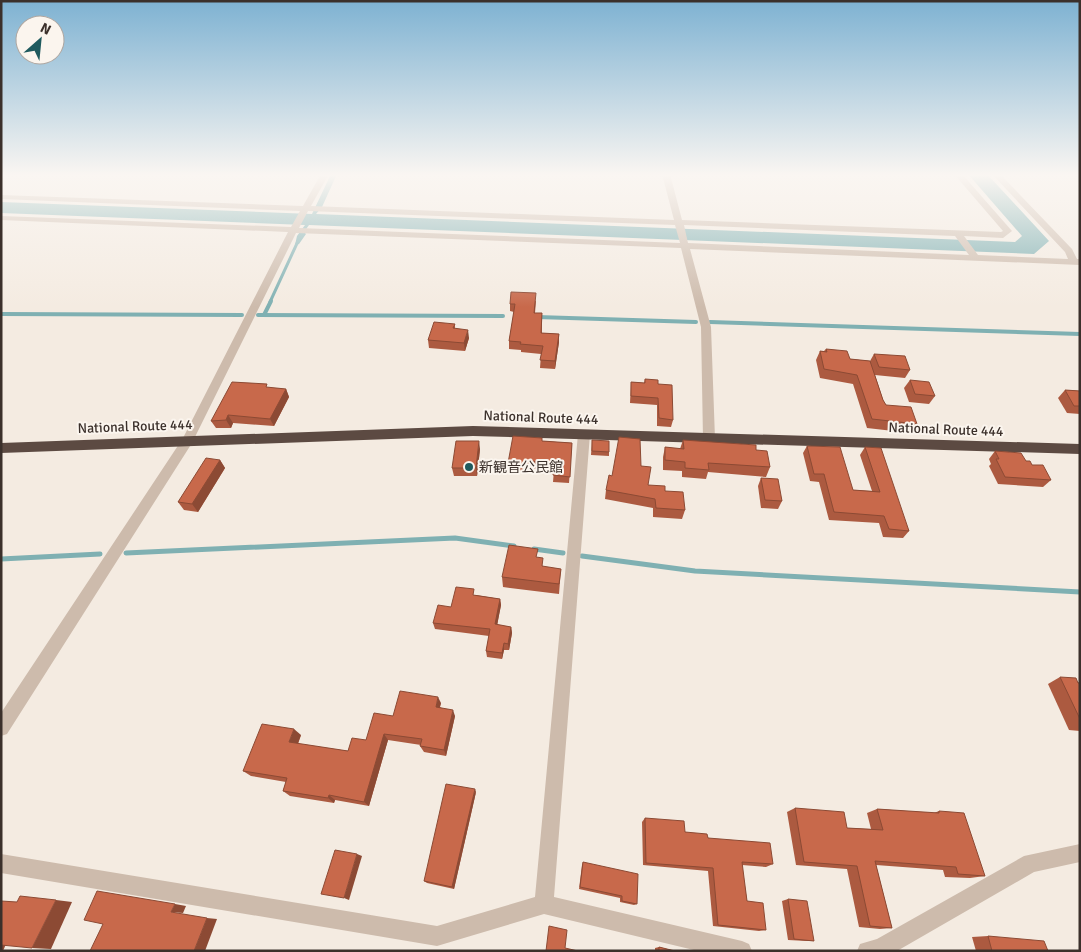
<svg xmlns="http://www.w3.org/2000/svg" width="1081" height="952" font-family="Signika,'Noto Sans JP',sans-serif">
  <style>
    .water { fill: #7fb0b2 }
    .lines { fill: none; stroke-linecap: round; stroke-linejoin: round }
    .stream-far2 { stroke: #7fb0b2; stroke-width: 3 }
    .stream-far1 { stroke: #7fb0b2; stroke-width: 4 }
    .stream { stroke: #7fb0b2; stroke-width: 5 }
    .minor { fill: #cdbbac; fill-rule: evenodd }
    .highway { fill: #5c4a42; fill-rule: evenodd }
    .wall { fill: #ac5a40 }
    .shaded-wall { fill: #8c4a34 }
    .building { fill: #c8694b; stroke: #8c4a34 }
    .poi-dot { fill: #1f5a5e; stroke: #fbf5ee; stroke-width: 2 }
    .labels { text-anchor: middle; stroke-width: 4; stroke-linejoin: round; paint-order: stroke }
    .street-label { font-size: 14px; fill: #3b302b; stroke: #fbf5ee }
    .poi-label { font-size: 14px; fill: #3b302b; stroke: #fbf5ee; text-anchor: start }
  </style>
  <rect width="100%" height="100%" fill="#f4ebe1"/>
  <polygon class="water" points="331,174 337,174 322,207 316,214 1015,242 1022,236 968,174 987,174 1049,241 1034,254 309,225 304,232 306,234 299,244 295,245 297,236 305,225 1,213 1,202 312,214"/>
  <g class="lines">
    <polyline class="stream-far2" points="270,302 299,239"/>
    <g class="stream-far1">
      <polyline points="1,314 242,315"/>
      <polyline points="258,315 503,316"/>
      <polyline points="264,315 271,301"/>
      <polyline points="537,317 696,322"/>
      <polyline points="710,322 1080,334"/>
    </g>
    <g class="stream">
      <polyline points="534,549 563,553"/>
      <polyline points="126,553 455,538 514,546"/>
      <polyline points="582,556 695,571 1080,592"/>
      <polyline points="1,559 100,554"/>
    </g>
    <g class="minor">
      <path d="M321,174H329L311,206L674,220L662,174H670L682,220L1001,232L1003,231L954,174H962L1012,231L1003,238L964,236L978,255L1068,259L1065,252L992,174H1000L1072,249L1077,259H1080V265L690,249L711,327L715,439L709,443L703,439L701,327L681,248L296,233L192,443L7,734L1,736V713L183,438L288,232L1,220V216L291,227L300,211L1,199V195L303,206ZM308,211L675,225L680,243L299,228ZM684,225L955,236L969,255L688,243Z"/>
      <polygon points="584,430 590,434 554,897 742,941 749,944 752,951 698,951 544,914 437,946 1,873 1,854 437,926 535,897 578,434"/>
      <polygon points="1080,844 1080,862 1034,872 897,951 857,951 860,944 877,939 1024,856"/>
    </g>
    <polygon class="highway" points="473,426 1080,444 1080,454 473,436 1,453 1,443"/>
  </g>
  <g class="wall">
    <polygon points="536,301 535,313 542,313 542,333 559,334 559,342 555,369 540,368 541,354 521,352 521,350 509,349 509,341 514,312 510,311 510,304"/>
    <polygon points="455,324 455,329 469,338 465,351 429,348 428,340"/>
    <polygon points="826,349 850,359 870,361 874,354 910,370 905,378 875,375 883,400 886,405 917,424 911,433 867,428 853,384 820,378 816,360 820,351 824,351"/>
    <polygon points="645,379 658,384 673,420 671,427 657,426 657,405 630,403 631,382 644,383"/>
    <polygon points="910,380 935,396 929,404 909,402 904,388"/>
    <polygon points="269,388 286,389 289,397 274,426 233,423 231,428 216,428 211,421"/>
    <polygon points="1065,390 1080,391 1080,414 1067,413 1058,398"/>
    <polygon points="542,438 542,441 572,443 569,483 553,482 554,470 530,468 529,471 509,470 508,463"/>
    <polygon points="592,440 609,452 609,456 591,455"/>
    <polygon points="683,440 756,450 770,467 766,477 708,472 706,479 682,477 682,471 663,470 663,457 665,447 680,449"/>
    <polygon points="807,446 853,490 872,491 860,455 865,447 909,531 903,538 883,537 879,523 829,520 819,482 810,481 803,453"/>
    <polygon points="480,449 477,476 454,476 452,468"/>
    <polygon points="995,451 1026,461 1032,465 1051,480 1043,487 998,484 989,466 991,464 989,459"/>
    <polygon points="220,460 225,468 198,512 184,510 178,502"/>
    <polygon points="641,466 648,485 665,491 685,510 682,519 653,517 653,508 605,499 606,490"/>
    <polygon points="761,478 782,501 778,509 761,508 758,486"/>
    <polygon points="538,558 543,567 561,569 559,594 503,587 502,577"/>
    <polygon points="476,595 500,599 501,605 497,625 511,627 512,633 509,650 504,650 502,659 487,657 486,651 489,636 435,629 433,623 451,607"/>
    <polygon points="1060,677 1080,683 1080,731 1069,730 1048,684"/>
    <polygon points="441,703 440,707 455,716 446,756 424,752 420,746 421,745 388,740 369,806 335,800 334,803 290,796 283,791 286,782 251,776 243,771 301,735 298,744 348,751 366,740 393,716"/>
    <polygon points="476,792 454,889 427,883 424,881"/>
    <polygon points="795,808 847,828 871,829 867,813 877,809 934,813 939,811 985,876 970,878 945,877 943,870 876,865 892,928 880,929 859,927 847,869 796,865 787,812"/>
    <polygon points="645,818 685,832 708,838 773,864 766,867 742,865 747,901 766,930 759,931 713,926 708,871 643,865 642,822"/>
    <polygon points="583,862 637,904 634,905 620,902 620,898 579,889 582,865"/>
    <polygon points="788,899 814,941 807,941 788,940 782,901"/>
    <polygon points="988,936 1048,951 976,951 972,937"/>
    <polygon points="659,947 675,951 655,951 655,948"/>
  </g>
  <g class="shaded-wall">
    <polygon points="468,330 469,338 465,351 464,343"/>
    <polygon points="559,334 559,342 555,369 555,361"/>
    <polygon points="286,389 289,397 274,426 270,419"/>
    <polygon points="228,415 233,423 231,428 226,420"/>
    <polygon points="479,441 480,449 477,476 476,468"/>
    <polygon points="220,460 225,468 198,512 192,504"/>
    <polygon points="500,599 501,605 496,631 495,624"/>
    <polygon points="511,627 512,633 509,650 508,644"/>
    <polygon points="504,643 504,650 502,659 502,653"/>
    <polygon points="438,697 441,703 438,713 436,707"/>
    <polygon points="453,710 455,716 446,756 444,750"/>
    <polygon points="294,729 301,735 296,748 289,742"/>
    <polygon points="384,734 388,740 369,806 364,802"/>
    <polygon points="475,789 476,792 454,889 452,887"/>
    <polygon points="329,795 335,800 334,803 328,798"/>
    <polygon points="357,854 362,856 349,900 344,898"/>
    <polygon points="56,900 72,902 51,949 32,948"/>
    <polygon points="175,904 186,906 183,913 171,912"/>
    <polygon points="207,918 217,919 205,951 194,951"/>
    <polygon points="1,944 6,944 3,951 1,951"/>
  </g>
  <g class="building">
    <polygon points="511,292 536,293 534,313 542,313 541,333 559,334 555,361 540,360 543,346 520,344 521,342 509,341 515,304 510,304"/>
    <polygon points="434,322 455,324 453,328 468,330 464,343 428,340"/>
    <polygon points="826,349 847,351 850,359 870,361 883,400 886,405 911,407 917,424 872,419 857,375 824,369 820,351 827,352"/>
    <polygon points="874,354 905,356 910,370 879,367"/>
    <polygon points="645,379 658,380 658,384 672,385 673,420 659,418 658,398 631,396 631,382 645,383"/>
    <polygon points="910,380 929,382 935,396 915,394"/>
    <polygon points="232,382 267,384 266,387 286,389 270,419 228,415 226,420 211,421"/>
    <polygon points="1065,390 1080,391 1080,406 1074,406"/>
    <polygon points="513,436 542,438 542,441 572,443 570,477 553,475 555,463 529,461 529,465 508,463"/>
    <polygon points="619,437 640,439 641,466 651,467 648,485 665,486 665,491 683,492 685,510 656,508 655,499 606,490 609,475 612,476"/>
    <polygon points="592,440 609,441 609,452 592,451"/>
    <polygon points="683,440 756,445 756,450 767,451 770,467 708,463 709,470 685,468 685,462 665,460 665,447 684,449"/>
    <polygon points="456,441 479,441 476,468 452,468"/>
    <polygon points="807,446 840,447 853,490 880,492 865,447 881,448 909,531 889,529 884,516 834,512 824,474 814,474"/>
    <polygon points="995,451 1021,453 1026,461 1030,461 1032,465 1043,465 1051,480 1005,477 996,459 999,459"/>
    <polygon points="206,458 220,460 192,504 178,502"/>
    <polygon points="761,478 778,479 782,501 765,500"/>
    <polygon points="509,545 538,549 536,557 543,558 542,566 561,569 559,584 502,577"/>
    <polygon points="456,587 474,589 473,595 500,599 495,624 511,627 508,644 504,643 502,653 486,651 490,629 433,623 438,605 451,607"/>
    <polygon points="1060,677 1076,678 1078,683 1080,683 1080,719"/>
    <polygon points="400,691 438,697 436,707 453,710 444,750 420,746 422,739 384,734 364,802 329,795 328,798 283,791 287,778 243,771 262,724 294,729 289,742 348,751 352,738 366,740 374,713 393,716"/>
    <polygon points="446,784 475,789 452,887 424,881"/>
    <polygon points="795,808 844,812 847,828 883,830 877,809 939,813 939,811 964,813 985,876 958,874 956,867 875,861 892,928 870,926 857,866 804,862"/>
    <polygon points="645,818 684,821 685,832 707,834 708,838 770,843 773,864 742,862 747,901 763,903 766,930 718,925 713,868 646,863"/>
    <polygon points="335,850 357,854 344,898 321,894"/>
    <polygon points="583,862 638,874 637,904 622,901 622,896 580,887"/>
    <polygon points="97,891 175,904 171,912 207,918 194,951 90,951 103,924 84,920"/>
    <polygon points="20,896 56,900 32,948 1,945 1,901 17,902"/>
    <polygon points="788,899 807,901 814,941 794,939"/>
    <polygon points="549,926 567,930 565,948 578,951 546,951"/>
    <polygon points="988,936 1044,941 1048,951 992,951"/>
    <polygon points="659,947 675,951 659,951"/>
  </g>
  <linearGradient id="sky" x2="0" y2="1"><stop stop-color="#7eb2d2"/><stop offset="0.57" stop-color="#faf6f2"/><stop offset="1" stop-color="#faf6f2" stop-opacity="0"/></linearGradient>
  <rect width="1081" height="307" fill="url(#sky)"/>
  <circle class="poi-dot" cx="469" cy="467" r="5"/>
  <g class="labels">
    <g class="street-label">
      <text transform="translate(541 417) rotate(2)" y="5">National Route 444</text>
      <text transform="translate(135 426) rotate(-2)" y="5">National Route 444</text>
      <text transform="translate(946 429) rotate(2)" y="5">National Route 444</text>
    </g>
    <g class="poi-label">
      <text x="479" y="472">新観音公民館</text>
    </g>
  </g>
  <rect width="1081" height="952" fill="none" stroke="#3b302b" stroke-width="5"/>
  <g transform="translate(40 40) rotate(27)"><circle r="24" fill="#fbf5ee" stroke="#aea6a0"/>
  <path d="M0-4L9 19L0 12L-9 19Z" fill="#1f5a5e"/>
  <text y="-8" font-size="14" font-weight="bold" text-anchor="middle" fill="#3b302b">N</text>
  </g>
</svg>
